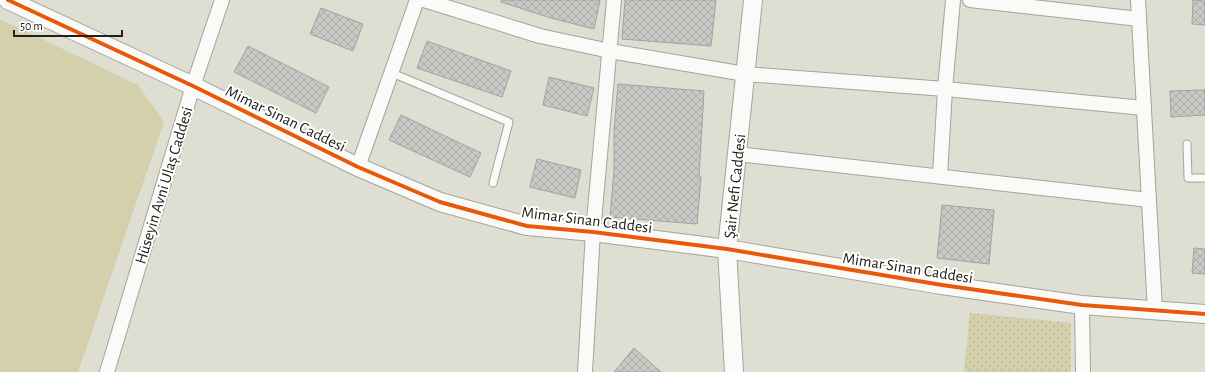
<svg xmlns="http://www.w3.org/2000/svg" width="1205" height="372" font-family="'Alegreya Sans',sans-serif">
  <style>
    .grass { fill: #d4d0ac }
    .park { fill: url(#park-dots) }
    .building { fill: url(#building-cross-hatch); stroke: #a4a29f }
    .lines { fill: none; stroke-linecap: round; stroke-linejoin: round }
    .service-casing { stroke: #a4a49c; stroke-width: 9 }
    .minor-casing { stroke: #a4a49c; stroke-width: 16 }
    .tertiary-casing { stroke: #a4a49c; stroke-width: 20 }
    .service { stroke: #fafaf8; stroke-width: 7 }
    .minor { stroke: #fafaf8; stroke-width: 14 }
    .tertiary { stroke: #fafaf8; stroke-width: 18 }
    .cycleway-casing { stroke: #fff; stroke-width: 6 }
    .cycleway { stroke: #e8590c; stroke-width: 4 }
    .labels { text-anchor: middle; stroke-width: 4; stroke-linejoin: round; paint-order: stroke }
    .street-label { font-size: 16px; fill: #212019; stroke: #fff }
  </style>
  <defs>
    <pattern id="park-dots" width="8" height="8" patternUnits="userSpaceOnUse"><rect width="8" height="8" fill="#d4d0ac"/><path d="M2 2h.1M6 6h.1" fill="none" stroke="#b6b293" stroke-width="1.8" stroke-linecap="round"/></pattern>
    <pattern id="building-cross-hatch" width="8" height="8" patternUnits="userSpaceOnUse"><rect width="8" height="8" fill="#cac8c5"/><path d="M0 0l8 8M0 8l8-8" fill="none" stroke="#adaca9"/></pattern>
  </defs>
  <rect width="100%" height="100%" fill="#deded3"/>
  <polygon class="grass" points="0,19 138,85 164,122 78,372 0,372"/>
  <polygon class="park" points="970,313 1071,323 1071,372 964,372"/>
  <g class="building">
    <polygon points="501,0 600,0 594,29 551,18 501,2"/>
    <polygon points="625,0 716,0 711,46 622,39"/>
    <polygon points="1193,0 1205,1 1205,25 1192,24"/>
    <polygon points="321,8 363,24 353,51 310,34"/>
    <polygon points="427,41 511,71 502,97 417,68"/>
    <polygon points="248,46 329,87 316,113 234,72"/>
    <polygon points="549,77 594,88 587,116 543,105"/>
    <polygon points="618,84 704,91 699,177 701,177 697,224 610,217 614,170 614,131"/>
    <polygon points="1205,90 1205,115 1171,117 1170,91"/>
    <polygon points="401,115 481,153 470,177 389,140"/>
    <polygon points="537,159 581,170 575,198 530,187"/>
    <polygon points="942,205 994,210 989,264 937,258"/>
    <polygon points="1194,248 1205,249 1205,274 1192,273"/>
    <polygon points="634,348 661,372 614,372"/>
  </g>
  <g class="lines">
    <defs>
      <g id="service">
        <polyline points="392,73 509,122 493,183"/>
        <polyline points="1187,144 1188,178 1205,178"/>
      </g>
      <g id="minor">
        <polyline points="424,0 540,36 610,51 745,74 945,89 1144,108"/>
        <polyline points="970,0 1139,19"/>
        <polyline points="1138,0 1155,310"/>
        <polyline points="737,154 1149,200"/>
        <polyline points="358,167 417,0"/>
        <polyline points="940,176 945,89 953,0"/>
        <polyline points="1082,305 1083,372"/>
        <polyline points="107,372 193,86 222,0"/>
        <polyline points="585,372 593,232 614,0"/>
      </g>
      <g id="tertiary">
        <polyline points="8,0 193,86 358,167 440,202 527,226 593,232 727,249 942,285 1082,305 1205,314"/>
        <polyline points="734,372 727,249 753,0"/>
      </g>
    </defs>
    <use href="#service" class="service-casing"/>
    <use href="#minor" class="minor-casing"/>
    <use href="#tertiary" class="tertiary-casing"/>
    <use href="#service" class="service"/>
    <use href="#minor" class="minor"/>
    <use href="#tertiary" class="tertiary"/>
    <defs>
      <polyline id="cycleway" points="8,0 193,86 358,167 440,202 527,226 593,232 727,249 942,285 1082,305 1205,314"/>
    </defs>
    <use href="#cycleway" class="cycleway-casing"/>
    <use href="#cycleway" class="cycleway"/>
  </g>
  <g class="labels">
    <g class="street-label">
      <text transform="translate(286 118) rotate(26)" y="6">Mimar Sinan Caddesi</text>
      <text transform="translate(163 185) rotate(-73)" y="6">Hüseyin Avni Ulaş Caddesi</text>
      <text transform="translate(734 186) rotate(-84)" y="6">Şair Nefi Caddesi</text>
      <text transform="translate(587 219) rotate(7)" y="6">Mimar Sinan Caddesi</text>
      <text transform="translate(908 267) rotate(9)" y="6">Mimar Sinan Caddesi</text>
    </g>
  </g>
  <path d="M14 30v6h108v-6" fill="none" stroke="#212019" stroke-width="2"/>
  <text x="20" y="30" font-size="12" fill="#212019" stroke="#ffffff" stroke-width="3" paint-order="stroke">50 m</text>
</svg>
